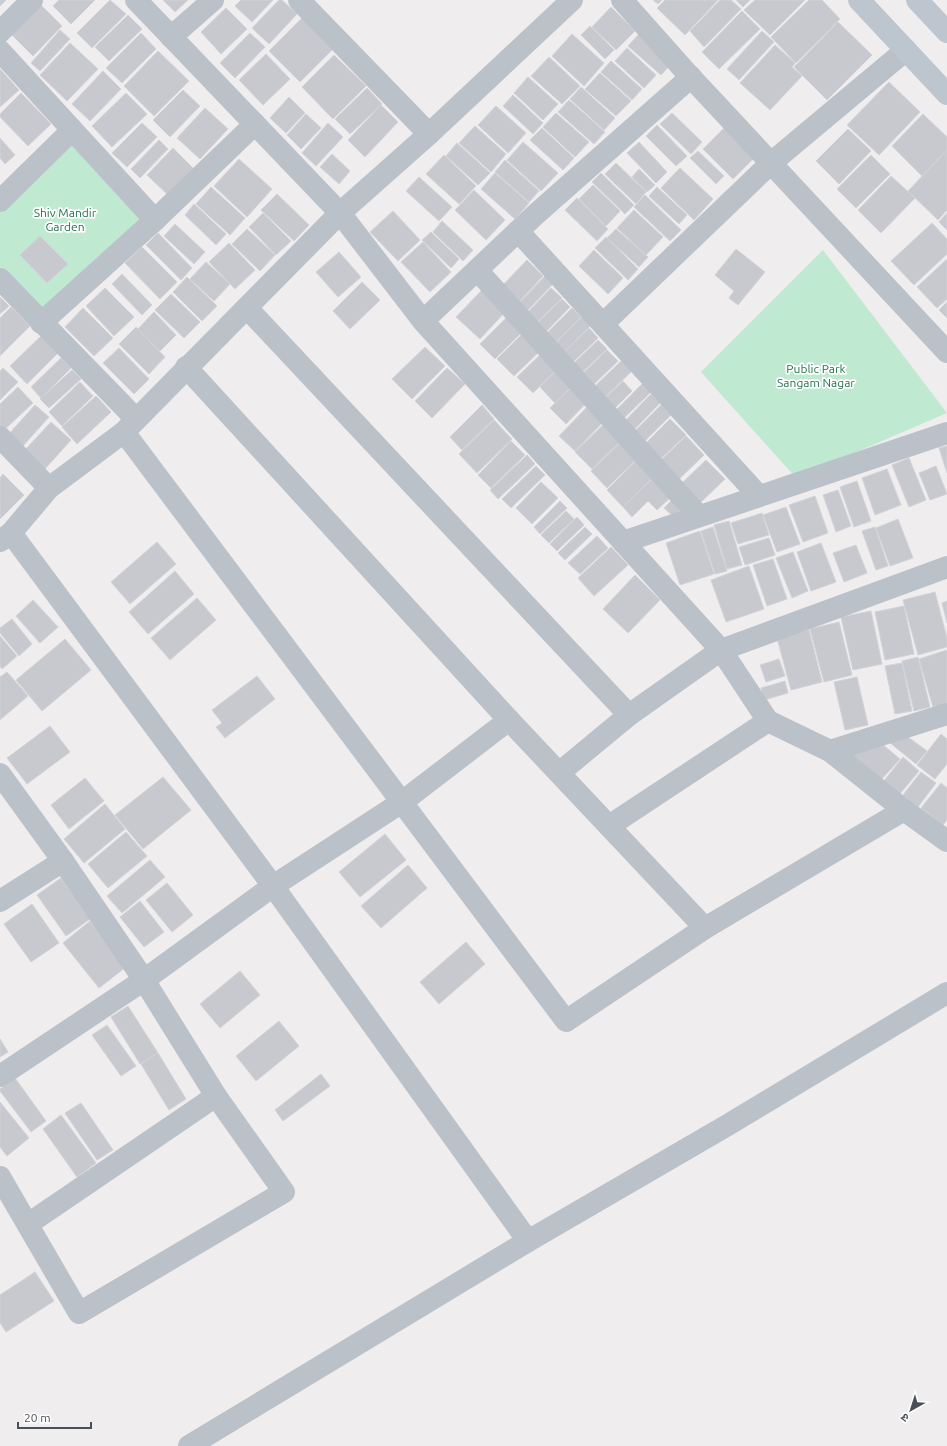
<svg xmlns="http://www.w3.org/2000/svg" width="947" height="1446" font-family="Ubuntu,'Noto Sans Devanagari',sans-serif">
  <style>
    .green { fill: #c0e9d1 }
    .building { fill: #c8c9cf; stroke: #d2d3d8 }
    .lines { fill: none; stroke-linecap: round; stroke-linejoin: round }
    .street { stroke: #bac1c8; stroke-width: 22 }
    .secondary { stroke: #bdc5cf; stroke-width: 22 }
    .labels { text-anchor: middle; stroke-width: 3.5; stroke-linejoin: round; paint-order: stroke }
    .park-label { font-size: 12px; fill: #21704c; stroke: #fff }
  </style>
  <rect width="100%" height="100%" fill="#efeded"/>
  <g class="green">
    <polygon points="69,140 145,221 45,315 0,267 0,205"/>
    <polygon points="823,250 947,413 796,478 701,372"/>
  </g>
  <g class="building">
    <polygon points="0,0 6,0 0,6"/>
    <polygon points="59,0 95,0 71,24 53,6"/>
    <polygon points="110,0 126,14 92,48 77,33"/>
    <polygon points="163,0 188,0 175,12"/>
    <polygon points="241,0 273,0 252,22 235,6"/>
    <polygon points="279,0 282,0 297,14 269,44 252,28"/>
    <polygon points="653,0 662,0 658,4"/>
    <polygon points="665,0 718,0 685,35 657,8"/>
    <polygon points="720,0 731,0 741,9 704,47 690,31"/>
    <polygon points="736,0 750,0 743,7"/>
    <polygon points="755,0 805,0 770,35 744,10"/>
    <polygon points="809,0 822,0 840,19 796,63 771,37"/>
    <polygon points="41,5 62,26 33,56 12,35"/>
    <polygon points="611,7 635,31 616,50 592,27"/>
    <polygon points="226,8 247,29 221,54 201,32"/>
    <polygon points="742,11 760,29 719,69 702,52"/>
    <polygon points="128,15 142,29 109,61 95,47"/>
    <polygon points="302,18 333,49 300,82 269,51"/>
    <polygon points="838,22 872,55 827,100 794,67"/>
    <polygon points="590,26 614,50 605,59 581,35"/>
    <polygon points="60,30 70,39 40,71 31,63"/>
    <polygon points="762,31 774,42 739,80 727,69"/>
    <polygon points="141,33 156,49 122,83 106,68"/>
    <polygon points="250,33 265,47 235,78 220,63"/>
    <polygon points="640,33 673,62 661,75 628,46"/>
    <polygon points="572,34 604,63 584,86 552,56"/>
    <polygon points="70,43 98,69 67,101 40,75"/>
    <polygon points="775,45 795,63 792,67 802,76 770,110 740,83"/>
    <polygon points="627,48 656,75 644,88 615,61"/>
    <polygon points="158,51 189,81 154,116 124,86"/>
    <polygon points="266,54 290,79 263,105 239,80"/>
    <polygon points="334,55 366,86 333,119 302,87"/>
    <polygon points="549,57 580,86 562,104 531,76"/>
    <polygon points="611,61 642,89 632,100 601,72"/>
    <polygon points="0,69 19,90 0,107"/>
    <polygon points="103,71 121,89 90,121 72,104"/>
    <polygon points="600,73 631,101 616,116 585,89"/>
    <polygon points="528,77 558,104 543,120 514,93"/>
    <polygon points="889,82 920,112 879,155 847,125"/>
    <polygon points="581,87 615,118 604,130 570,99"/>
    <polygon points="367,88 382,104 350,134 335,119"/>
    <polygon points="183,90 200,106 170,137 153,120"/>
    <polygon points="21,93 51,124 28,146 0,117 0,114"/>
    <polygon points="126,93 147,114 112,147 92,126"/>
    <polygon points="513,95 543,123 533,134 503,106"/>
    <polygon points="289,97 305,113 286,133 270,118"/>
    <polygon points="569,100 605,132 594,144 558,112"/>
    <polygon points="381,105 398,122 365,157 348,140"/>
    <polygon points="496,106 526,133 508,153 478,125"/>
    <polygon points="205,108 228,129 200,159 177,138"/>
    <polygon points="556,113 589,142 575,157 543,127"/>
    <polygon points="672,113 702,142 691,154 660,124"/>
    <polygon points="306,114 321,128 301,149 287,135"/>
    <polygon points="923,114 947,137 947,150 922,176 892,146"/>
    <polygon points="142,123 157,137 127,167 112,153"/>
    <polygon points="328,123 343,137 316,166 302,153"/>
    <polygon points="657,125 687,156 676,166 646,136"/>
    <polygon points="727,125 757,155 733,179 703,149"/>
    <polygon points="475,126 506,154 491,172 459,143"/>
    <polygon points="542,128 574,158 563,170 530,140"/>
    <polygon points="848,129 871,151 839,184 816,161"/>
    <polygon points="0,138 15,155 5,164 0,158"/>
    <polygon points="159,140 168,149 140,178 131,169"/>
    <polygon points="523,142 558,173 541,191 507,160"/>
    <polygon points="639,142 667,172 656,183 627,153"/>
    <polygon points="457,143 490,173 478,185 446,156"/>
    <polygon points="173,148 193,168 167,194 147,175"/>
    <polygon points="947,150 947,210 938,220 908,191"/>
    <polygon points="698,151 724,176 716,184 690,158"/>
    <polygon points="332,154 350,171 339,184 320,167"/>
    <polygon points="444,155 476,186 459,204 426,174"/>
    <polygon points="871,155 890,174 856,208 837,189"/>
    <polygon points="239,159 272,189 247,217 214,186"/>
    <polygon points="505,160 539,191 529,202 495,172"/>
    <polygon points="616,163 646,192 636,204 605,174"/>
    <polygon points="680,168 713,199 694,220 661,188"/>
    <polygon points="639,169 655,185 647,192 632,177"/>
    <polygon points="495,173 529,203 515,219 481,189"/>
    <polygon points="601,173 634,205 625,214 592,182"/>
    <polygon points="891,176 915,198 881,233 858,210"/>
    <polygon points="419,177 452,207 439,221 406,191"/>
    <polygon points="593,185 620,211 606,226 579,199"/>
    <polygon points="211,187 245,218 230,235 196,204"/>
    <polygon points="657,187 687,215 679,224 649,196"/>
    <polygon points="474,190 505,220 486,240 455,210"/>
    <polygon points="277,194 309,225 294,241 261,210"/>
    <polygon points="645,195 681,230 670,241 634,207"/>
    <polygon points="577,198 608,229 597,241 565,210"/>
    <polygon points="194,204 226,234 216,245 185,215"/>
    <polygon points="634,210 663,237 646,255 617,228"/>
    <polygon points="393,211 420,240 398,261 370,232"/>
    <polygon points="263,213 291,241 276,255 249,227"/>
    <polygon points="947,213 947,230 939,222"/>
    <polygon points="442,221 473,250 463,261 433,232"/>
    <polygon points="932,223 947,239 947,254 914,285 891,261"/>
    <polygon points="175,224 205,252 194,264 164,236"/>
    <polygon points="247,229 275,255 260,271 232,244"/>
    <polygon points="616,229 648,257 639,267 607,238"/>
    <polygon points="431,232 459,259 451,268 422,240"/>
    <polygon points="158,233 192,268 181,280 146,245"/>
    <polygon points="40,236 68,264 47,283 20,255"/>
    <polygon points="606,237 638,269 628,280 595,248"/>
    <polygon points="423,242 451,272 430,292 401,262"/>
    <polygon points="229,243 255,270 235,289 209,262"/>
    <polygon points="142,247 177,282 160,299 125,263"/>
    <polygon points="736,249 765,272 738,305 729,298 734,291 715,275"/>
    <polygon points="594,250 623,278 608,294 579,266"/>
    <polygon points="339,252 361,277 338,297 316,272"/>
    <polygon points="947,259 947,299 937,308 917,287"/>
    <polygon points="527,260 543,276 518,303 501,287"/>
    <polygon points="206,262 230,284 214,301 190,279"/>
    <polygon points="122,274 152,305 142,315 112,284"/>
    <polygon points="546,275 554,283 524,314 516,306"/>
    <polygon points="187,277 217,306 202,321 173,292"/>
    <polygon points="362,282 380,300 350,329 333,311"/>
    <polygon points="105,288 134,317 114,336 86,306"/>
    <polygon points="551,288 562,298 534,325 524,316"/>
    <polygon points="483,289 506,311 480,339 456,317"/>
    <polygon points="171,294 200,322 184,338 155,310"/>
    <polygon points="0,297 9,306 0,314"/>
    <polygon points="562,299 570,307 543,335 534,326"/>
    <polygon points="947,302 947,318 939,310"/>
    <polygon points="11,307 30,326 0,356 0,318"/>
    <polygon points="83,308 113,338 94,356 65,327"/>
    <polygon points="572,308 581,317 552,346 543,337"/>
    <polygon points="154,312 176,335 160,351 138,329"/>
    <polygon points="511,313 526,328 495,359 480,344"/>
    <polygon points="583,316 592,324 560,356 551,348"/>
    <polygon points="136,327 165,357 149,374 119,344"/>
    <polygon points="589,328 598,338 566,369 557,359"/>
    <polygon points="525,331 542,349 514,376 497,359"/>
    <polygon points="41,336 58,353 27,384 10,366"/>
    <polygon points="598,340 607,349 576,378 568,369"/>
    <polygon points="425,347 445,366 412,399 392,379"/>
    <polygon points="119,348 149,379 134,394 103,363"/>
    <polygon points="545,350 561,365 533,393 517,377"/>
    <polygon points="607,350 618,361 587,391 576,380"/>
    <polygon points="61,358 71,368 41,398 31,387"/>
    <polygon points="622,360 632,371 600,402 590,391"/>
    <polygon points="560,367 575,383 555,403 540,387"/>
    <polygon points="3,368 18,382 0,400 0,371"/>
    <polygon points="447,368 465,384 432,418 415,401"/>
    <polygon points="72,370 81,379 49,408 40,399"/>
    <polygon points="623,381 632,391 612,411 602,401"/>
    <polygon points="80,382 93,396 62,426 49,412"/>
    <polygon points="576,383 591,398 566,424 550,408"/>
    <polygon points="643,383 652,391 621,421 613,413"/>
    <polygon points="18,387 33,403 3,431 0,428 0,404"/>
    <polygon points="651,394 660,403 630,434 621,425"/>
    <polygon points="96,396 111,412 77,444 62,427"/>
    <polygon points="591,403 607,418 575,451 559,436"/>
    <polygon points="662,404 672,414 641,445 631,435"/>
    <polygon points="35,405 49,417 22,447 8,435"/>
    <polygon points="482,405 494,419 462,450 450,437"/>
    <polygon points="670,419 686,435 656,463 641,448"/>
    <polygon points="494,420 512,439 477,473 459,454"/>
    <polygon points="607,421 624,438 592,469 575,452"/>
    <polygon points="51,422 71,440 44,470 24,451"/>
    <polygon points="686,436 704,455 674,484 656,465"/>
    <polygon points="623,440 639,457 607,488 591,471"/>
    <polygon points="511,441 525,455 491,488 478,475"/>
    <polygon points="947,446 947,473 939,448"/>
    <polygon points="527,455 535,464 498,499 490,490"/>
    <polygon points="909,458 926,500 909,507 892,465"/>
    <polygon points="638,459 655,475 623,507 607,490"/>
    <polygon points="706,460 725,479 699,504 680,485"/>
    <polygon points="536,466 545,475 511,508 502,499"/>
    <polygon points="936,466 947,494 930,500 919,473"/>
    <polygon points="887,469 901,505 875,515 862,478"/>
    <polygon points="3,474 24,495 0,519 0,478"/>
    <polygon points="654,477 672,496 657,510 648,501 632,517 623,507"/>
    <polygon points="857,481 871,521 854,527 840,487"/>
    <polygon points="541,482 558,498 532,524 516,508"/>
    <polygon points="838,490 851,526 836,532 823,495"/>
    <polygon points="815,496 828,533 803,542 789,505"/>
    <polygon points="674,498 683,507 674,517 664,508"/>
    <polygon points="560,501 567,508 540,534 534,527"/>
    <polygon points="786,507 800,544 777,552 763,515"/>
    <polygon points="566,511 574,519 549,543 541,535"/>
    <polygon points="762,513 769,535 738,544 731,523"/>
    <polygon points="577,517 584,525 557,551 550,544"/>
    <polygon points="898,519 913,558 890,566 876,528"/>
    <polygon points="729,521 742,565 727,569 714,525"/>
    <polygon points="585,527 592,534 565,560 558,553"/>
    <polygon points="713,527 727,571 715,574 701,531"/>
    <polygon points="875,527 888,566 876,570 862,531"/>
    <polygon points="700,531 714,574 680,585 666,543"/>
    <polygon points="597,536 608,548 580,574 568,563"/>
    <polygon points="769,538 775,555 745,565 739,547"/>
    <polygon points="157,542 176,564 130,604 111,582"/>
    <polygon points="821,543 836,582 811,591 797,552"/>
    <polygon points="856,545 867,573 844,582 833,553"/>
    <polygon points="611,547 628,565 594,596 578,578"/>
    <polygon points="793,552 808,591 792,598 776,558"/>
    <polygon points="773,559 787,599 767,606 753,565"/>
    <polygon points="749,566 764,609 726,622 711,580"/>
    <polygon points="175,571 194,594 148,634 129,612"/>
    <polygon points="635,575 660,600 628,633 603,609"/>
    <polygon points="935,592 947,638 947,647 918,655 903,600"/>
    <polygon points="197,598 216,620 170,660 151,638"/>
    <polygon points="33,600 58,627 40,643 16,616"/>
    <polygon points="947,601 947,623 942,603"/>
    <polygon points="904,606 914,654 885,660 875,612"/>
    <polygon points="871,611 882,664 853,670 841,617"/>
    <polygon points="12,619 32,644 19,656 0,633 0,628"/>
    <polygon points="839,622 852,675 824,682 810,629"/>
    <polygon points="809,630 822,682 791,690 777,638"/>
    <polygon points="0,636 17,656 2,669 0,666"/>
    <polygon points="65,639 91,670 42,711 16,680"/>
    <polygon points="947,650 947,704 933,707 919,659"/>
    <polygon points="918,657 930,707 914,711 902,661"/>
    <polygon points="779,659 785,676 766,682 760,665"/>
    <polygon points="902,663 912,711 895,714 885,666"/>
    <polygon points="7,672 28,696 0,720 0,677"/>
    <polygon points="257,676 275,699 225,738 216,727 222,723 212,710"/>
    <polygon points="857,677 868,725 845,730 834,682"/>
    <polygon points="785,681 788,693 764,700 761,688"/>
    <polygon points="50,726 70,752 27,784 7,758"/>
    <polygon points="904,734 927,751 916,764 889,742"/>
    <polygon points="941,734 947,739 947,764 935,779 917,765"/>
    <polygon points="882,744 900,759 880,781 846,754"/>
    <polygon points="903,757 919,771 899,795 883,782"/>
    <polygon points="921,772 936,783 918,807 903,795"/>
    <polygon points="163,777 191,810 143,849 115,815"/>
    <polygon points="85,778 104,801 69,829 51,805"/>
    <polygon points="941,783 947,788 947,820 943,825 921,808"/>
    <polygon points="105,804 125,829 84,863 64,839"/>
    <polygon points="126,832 147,856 108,888 88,864"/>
    <polygon points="385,834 406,860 360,897 339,872"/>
    <polygon points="150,860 165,877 122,913 107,896"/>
    <polygon points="408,865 427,888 381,928 361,906"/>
    <polygon points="61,878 90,919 66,936 37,895"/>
    <polygon points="167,883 193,915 172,932 146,900"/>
    <polygon points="140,901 164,932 144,947 120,917"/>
    <polygon points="32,904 59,943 31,962 4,924"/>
    <polygon points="90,921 126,967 99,988 63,943"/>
    <polygon points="466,942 485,964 439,1004 420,982"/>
    <polygon points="240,971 260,995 220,1028 200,1004"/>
    <polygon points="128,1006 158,1053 140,1064 111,1017"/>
    <polygon points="279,1021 299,1046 256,1081 236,1056"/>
    <polygon points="107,1025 136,1066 121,1076 92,1035"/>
    <polygon points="0,1039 8,1052 0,1057"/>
    <polygon points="158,1053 186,1099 169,1110 141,1064"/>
    <polygon points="321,1074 330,1086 283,1121 275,1110"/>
    <polygon points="15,1078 46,1121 31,1132 0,1091 0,1089"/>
    <polygon points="0,1102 29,1138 7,1156 0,1147"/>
    <polygon points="81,1103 113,1150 97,1160 65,1113"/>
    <polygon points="61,1115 96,1163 77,1177 43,1129"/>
    <polygon points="35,1272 54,1301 6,1332 0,1323 0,1295"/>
  </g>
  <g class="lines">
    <g class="street">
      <polyline points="136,0 340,213 423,321 721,650 768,721 830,751 947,714"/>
      <polyline points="299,0 429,134"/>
      <polyline points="622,0 686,72 947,352"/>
      <polyline points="0,32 32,0"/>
      <polyline points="171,37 213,0"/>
      <polyline points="0,51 155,220"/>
      <polyline points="0,201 72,130"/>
      <polyline points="518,231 758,495"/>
      <polyline points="477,270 699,516"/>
      <polyline points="0,279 136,419"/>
      <polyline points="247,308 629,715"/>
      <polyline points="423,321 535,215 691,77"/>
      <polyline points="41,323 155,220 255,124"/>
      <polyline points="603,324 771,163 906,50"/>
      <polyline points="186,367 509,720 705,928"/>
      <polyline points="124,432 566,1021 705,928 904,810"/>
      <polyline points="0,437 49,488"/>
      <polyline points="11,533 273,886 528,1241"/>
      <polyline points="0,541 11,533 49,488 124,432 340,213 429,134 572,0"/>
      <polyline points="623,542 947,433"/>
      <polyline points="830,751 904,810 947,841"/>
      <polyline points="559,773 629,715 721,650 947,567"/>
      <polyline points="0,774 63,861 144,980 216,1096 284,1192 79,1313 0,1177"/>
      <polyline points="609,826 768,721"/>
      <polyline points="0,901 63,861"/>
      <polyline points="0,1076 144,980 273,886 402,802 509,720"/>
      <polyline points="28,1224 216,1096"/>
      <polyline points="189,1446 528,1241 726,1126 947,993"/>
    </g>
    <g class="secondary">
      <polyline points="859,0 947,94"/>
      <polyline points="917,0 947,32"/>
    </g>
  </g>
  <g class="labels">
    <g class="park-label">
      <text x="65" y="217">Shiv Mandir<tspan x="65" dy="14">Garden</tspan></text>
      <text x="816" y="373">Public Park<tspan x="816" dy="14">Sangam Nagar</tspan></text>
    </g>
  </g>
  <g transform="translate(911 1410) rotate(219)" stroke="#ffffff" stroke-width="3" paint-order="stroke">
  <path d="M0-3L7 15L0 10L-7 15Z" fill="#484f58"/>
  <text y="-6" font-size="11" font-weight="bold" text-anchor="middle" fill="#484f58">उ</text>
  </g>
  <path d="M18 1422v6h73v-6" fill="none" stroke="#484f58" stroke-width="2"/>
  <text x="24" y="1422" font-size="12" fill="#484f58" stroke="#ffffff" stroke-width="3" paint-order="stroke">20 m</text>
</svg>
